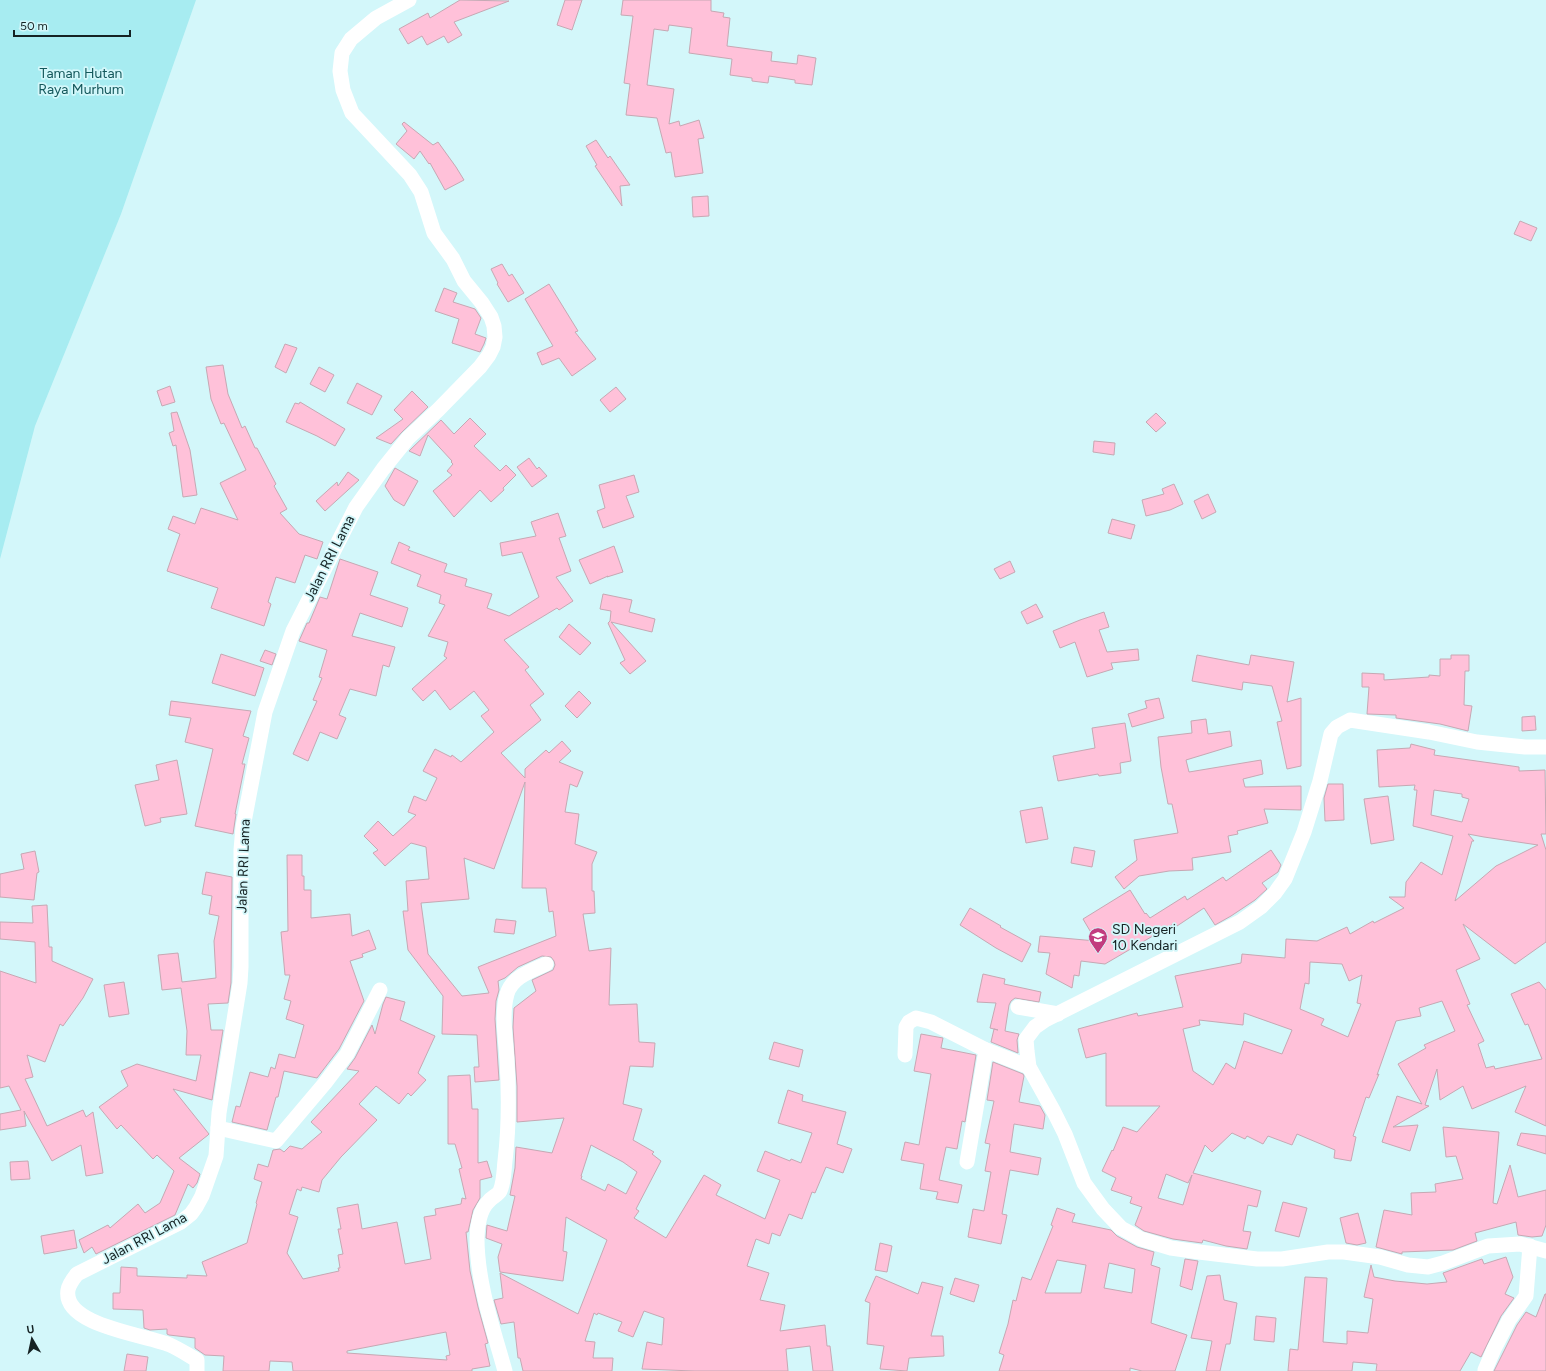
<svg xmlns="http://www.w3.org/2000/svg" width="1546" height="1371" font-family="Figtree,sans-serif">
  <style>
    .green { fill: #a7ecf1 }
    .building { fill: #ffc1d9; stroke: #c6a8b3; fill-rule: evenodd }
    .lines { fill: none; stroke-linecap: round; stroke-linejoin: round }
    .street { stroke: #fff; stroke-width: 15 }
    .labels { text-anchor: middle; stroke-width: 3.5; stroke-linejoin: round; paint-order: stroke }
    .park-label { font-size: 14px; fill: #14585c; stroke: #d3f7fa }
    .street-label { font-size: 14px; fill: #152223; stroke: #d3f7fa }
    .poi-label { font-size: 14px; fill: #152223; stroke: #d3f7fa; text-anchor: start }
  </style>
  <rect width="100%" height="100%" fill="#d3f7fa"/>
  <polygon class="green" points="0,0 196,0 121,214 35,426 0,559"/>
  <g class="building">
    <polygon points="460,0 509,1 454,22 462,35 448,43 444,36 427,45 422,36 408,44 399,29 428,13 430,18"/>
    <polygon points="565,0 582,0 572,30 557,25"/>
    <polygon points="623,0 711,0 711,11 724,13 723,17 730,18 727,46 772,52 771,61 797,64 798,55 816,58 812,85 795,83 795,80 769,76 768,83 752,81 752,78 730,75 732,59 689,53 692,28 669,25 668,31 654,29 647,85 674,89 669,124 679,121 680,126 699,120 704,138 698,139 703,173 675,177 671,152 666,153 657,118 626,115 630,84 624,83 633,16 621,15"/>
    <polygon points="404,122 433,145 438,142 456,167 464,180 445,190 430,163 429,164 420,151 414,159 396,144 407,131 402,124"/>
    <polygon points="596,140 608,158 610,156 630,185 620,186 622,206 595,166 597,165 586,146"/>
    <polygon points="708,196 709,216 693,217 692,197"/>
    <polygon points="1520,221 1537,228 1531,241 1514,234"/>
    <polygon points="502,264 509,276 512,274 524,293 508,302 497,284 498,283 491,269"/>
    <polygon points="549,284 578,331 575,332 596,359 572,376 559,358 542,365 537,353 553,346 525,299"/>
    <polygon points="444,288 457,293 453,302 475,309 481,318 475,334 486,338 484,344 480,352 452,343 459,319 435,311"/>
    <polygon points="285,344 297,348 286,373 275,367"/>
    <polygon points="223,365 228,394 242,428 245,426 255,448 257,448 276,484 274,486 287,509 280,513 299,534 323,542 317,559 305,555 295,583 276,577 268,602 271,604 264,626 211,608 218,588 167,571 180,534 168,529 173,516 195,524 201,508 238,520 220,483 246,470 224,423 221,424 211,399 206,367"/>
    <polygon points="319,367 334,375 325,392 310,384"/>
    <polygon points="357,383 382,396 372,415 347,403"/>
    <polygon points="170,386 175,402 162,406 157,391"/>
    <polygon points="616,387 626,399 610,412 600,400"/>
    <polygon points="412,391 428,407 402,432 391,444 376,438 403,419 394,410"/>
    <polygon points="300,402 345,429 335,446 317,436 286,422 295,403 299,404"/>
    <polygon points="177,412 190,450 197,495 183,497 176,445 173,446 169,433 174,431 171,413"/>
    <polygon points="1156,413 1166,423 1156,432 1146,422"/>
    <polygon points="470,418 486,434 474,446 500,471 506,465 516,475 503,488 504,490 491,502 480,490 454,517 433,491 452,475 447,471 453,464 451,462 452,461 428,435 420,456 409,451 441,420 454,434"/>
    <polygon points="1094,441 1115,443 1114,455 1093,452"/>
    <polygon points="529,458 537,469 539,467 547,476 532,487 517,467"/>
    <polygon points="395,468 418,481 404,506 394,500 385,486"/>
    <polygon points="348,472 359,480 325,511 316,501 337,482 338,486"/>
    <polygon points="634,475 639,492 626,496 634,517 603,528 597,511 605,508 599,485"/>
    <polygon points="1174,484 1183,504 1170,510 1146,516 1142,500 1164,494 1162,489"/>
    <polygon points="1208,494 1216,512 1202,519 1194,501"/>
    <path d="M558,513L566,536L559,538L571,571L556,577L573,601L559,610L557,608L504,640L529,667L525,670L544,694L530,705L541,720L501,753L525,778V769L546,750L549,753L562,741L571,751L559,762L583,772L577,787L570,784L565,812L579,814L575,844L597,852L592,864V891H594L595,913L583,914L589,951L611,948L609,1005L637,1004L639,1042L655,1043L653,1067L630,1066L623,1104L642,1109L633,1140L654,1152L652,1154L661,1161L636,1209L639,1211L634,1218L666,1238L704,1175L721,1185L716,1195L765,1219L780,1180L757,1171L765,1151L790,1161L791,1159L801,1163L812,1133L778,1123L788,1090L803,1095L802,1101L846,1112L837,1144L852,1149L843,1173L826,1167L815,1193L812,1192L802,1219L789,1214L780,1236L772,1233L769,1244L756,1239L747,1266L769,1273L760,1300L785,1305L780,1331L825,1325L827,1346H830L833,1371H813L810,1346L786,1349L788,1371H694L642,1369L647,1342L662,1345L664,1318L644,1311L633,1337L618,1331L622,1322L598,1313L597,1315L594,1313L585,1341L595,1342L593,1358H613L612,1371H523L520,1358H518L514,1322L501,1324L494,1300L503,1298L500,1273L578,1314L607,1240L566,1217L563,1251L567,1252L563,1281L500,1272L498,1257L502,1244L486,1238L487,1225L507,1231L515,1196L510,1195L515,1168L516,1147L552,1153L564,1118L517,1122V1086L513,1027L514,1008L536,991L532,980L553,970L555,965L554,961L551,957L542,956L518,967L505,978L498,981L499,990L496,1001L495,1019L499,1080L475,1082L474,1067H479L477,1035L442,1034L443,996L408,950L403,911H408L406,881L429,879L426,847L411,843L385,866L373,853L378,850L364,836L378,821L393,836L416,815L408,812L414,796L426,801L437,778L423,771L435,749L451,757L452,755L461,762L494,732L481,716L489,710L474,691L450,710L435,690L423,701L412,689L447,658L444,656L448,642L428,636L445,605L439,603L441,595L417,586L421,575L391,563L399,542L410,547L408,550L447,564L444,572L467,579L465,586L492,594L487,608L509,616L539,597L522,552L502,556L500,543L536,536L531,522ZM525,782L522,888H546L549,912L553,911L556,936L478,967L489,993L462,996L428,954L421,903L469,899L464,858L494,869ZM591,1145L623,1162L637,1172L626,1194L608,1184L605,1191L581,1179L582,1176H581Z"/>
    <polygon points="1112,519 1135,525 1131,539 1108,533"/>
    <polygon points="614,546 623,572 607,577 608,576 590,584 579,560"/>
    <polygon points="340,559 378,572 370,595 408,608 402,627 360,613 352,636 395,647 389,667 383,665 376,696 350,689 339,715 346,718 337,739 320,732 308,761 293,754 317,701 313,700 322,678 319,677 327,650 299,641 307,623 309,623 320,597 327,599"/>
    <polygon points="1010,561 1015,572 1000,579 994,569"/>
    <polygon points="603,594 632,600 629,612 655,619 652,632 611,622 646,661 630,674 620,663 625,660 608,623 610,621 611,611 600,609"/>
    <polygon points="1036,604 1043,617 1027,624 1021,612"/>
    <polygon points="1104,612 1109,627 1099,630 1107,652 1138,649 1139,660 1111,663 1113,669 1087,677 1075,642 1060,648 1053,631 1080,620"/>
    <polygon points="569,624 591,643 580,655 559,637"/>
    <polygon points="265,650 276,654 272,665 260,661"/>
    <polygon points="221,654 264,668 255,696 212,683"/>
    <polygon points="1197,655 1249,665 1251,655 1294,662 1287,702 1301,698 1301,766 1287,769 1277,722 1282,721 1272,686 1243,682 1242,690 1192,681"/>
    <polygon points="1451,655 1469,655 1469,671 1465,671 1464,705 1472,706 1468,731 1440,724 1396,718 1396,715 1367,714 1369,687 1362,687 1362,673 1384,674 1384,680 1429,677 1429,675 1440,676 1440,659 1451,659"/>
    <polygon points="579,691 591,703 577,718 565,706"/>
    <polygon points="1159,698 1164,718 1132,727 1128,714 1147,708 1145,701"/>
    <polygon points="171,701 251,711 243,736 249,738 242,764 245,764 235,814 236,814 233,834 195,826 213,749 185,742 191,718 169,715"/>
    <polygon points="1535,716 1536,730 1522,731 1522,717"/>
    <polygon points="1206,719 1208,734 1230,731 1232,746 1186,760 1189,772 1261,760 1263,774 1243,779 1245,787 1301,786 1301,810 1264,809 1268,823 1237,831 1238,834 1228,836 1231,852 1192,858 1193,870 1169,871 1139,876 1124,889 1115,877 1137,860 1134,840 1178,833 1172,804 1168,804 1161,767 1158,737 1192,733 1191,721"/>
    <polygon points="1125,723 1131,761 1120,763 1121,773 1099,776 1098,774 1058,781 1053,756 1095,748 1092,728"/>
    <path d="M1411,744L1435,750L1434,755L1519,767V771L1545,770L1546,834H1541L1546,850V942L1515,964L1463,924L1480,959L1456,970L1470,1004L1467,1005L1484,1041L1478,1044L1486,1068L1494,1066L1495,1069L1542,1059L1528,1024L1525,1025L1511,994L1539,982L1546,990V1126L1515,1112L1526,1086L1472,1109L1463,1086L1440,1100L1437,1069L1425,1105L1429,1106L1393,1127L1418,1125L1410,1151L1382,1142L1397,1096L1422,1104L1398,1064L1426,1048L1424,1045L1455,1031L1442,1001L1419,1008L1421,1016L1396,1021L1377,1075L1379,1074L1369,1098L1366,1097L1353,1136L1356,1137L1351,1161L1334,1158L1335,1150L1297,1134L1292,1145L1268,1136L1263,1144L1247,1136L1245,1139L1232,1133L1212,1152L1205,1145L1193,1173L1261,1191L1257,1207L1248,1205L1243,1231L1251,1232L1247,1249L1226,1246L1203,1240L1202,1243L1173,1239L1144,1231L1135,1225L1142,1207L1130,1203L1132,1197L1111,1190L1116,1178L1102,1171L1112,1150L1113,1151L1123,1127L1137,1132L1160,1106H1106V1053L1086,1058L1078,1029L1137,1013L1138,1016L1183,1007L1175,976L1241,963L1242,954L1285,958L1286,939L1317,941L1347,927L1350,934L1373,921L1374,923L1404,908L1389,897H1405L1406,882L1421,862L1442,875L1453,836L1413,826L1417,790H1414L1415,785L1379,787L1377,750L1410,748ZM1434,790L1462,794V797L1469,799L1462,822L1431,815ZM1468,834L1484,837L1538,845L1496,866L1455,901L1472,841H1474ZM1310,962L1342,964L1349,981L1362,975L1357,1003L1361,1004L1348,1037L1321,1025L1324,1019L1300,1009L1305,983L1309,984ZM1244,1013L1292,1030L1282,1054L1244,1041L1235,1069L1226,1063L1213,1085L1193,1071L1183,1029L1200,1025L1199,1020L1243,1025ZM1166,1174L1188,1183L1192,1175L1183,1205L1158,1198Z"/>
    <polygon points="177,760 187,814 160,818 161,822 145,826 135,785 159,780 156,765"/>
    <polygon points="1328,784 1343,784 1344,820 1325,821 1324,798"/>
    <polygon points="1388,796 1394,840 1371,844 1364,799"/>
    <polygon points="1042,807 1048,839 1026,843 1020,811"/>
    <polygon points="1074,847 1095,851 1092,867 1071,863"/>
    <polygon points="1271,850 1281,865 1278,872 1262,883 1267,889 1255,900 1231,916 1215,925 1204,908 1177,926 1175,923 1105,964 1081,961 1079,976 1074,975 1072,988 1046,974 1050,953 1038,952 1040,936 1096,941 1083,919 1130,890 1145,914 1146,913 1150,918 1185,896 1187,900 1223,877 1226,881"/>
    <polygon points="35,851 39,872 37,873 34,900 0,897 0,874 24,869 21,854"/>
    <polygon points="287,855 302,855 302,876 304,876 304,890 311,890 311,918 350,914 352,936 369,930 376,949 362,954 363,957 350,961 364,1001 339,1049 317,1078 284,1071 278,1097 276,1097 267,1130 232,1122 236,1106 240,1107 250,1072 268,1077 271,1067 275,1069 279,1054 295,1058 304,1025 286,1019 291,1001 284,999 290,975 285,975 281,932 288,931"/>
    <polygon points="206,872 232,877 231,983 228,1003 208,1004 211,1030 223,1030 212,1100 173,1089 209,1134 208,1135 179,1158 200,1174 197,1183 193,1188 188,1184 175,1215 96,1254 92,1247 84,1253 79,1240 108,1225 110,1228 138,1204 145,1213 160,1203 174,1171 157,1155 153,1159 121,1125 117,1129 99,1107 128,1086 121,1071 137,1064 196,1081 201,1055 186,1055 187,1031 181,988 162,990 158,955 178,953 182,982 216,978 214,941 219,916 209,914 212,896 202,894"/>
    <polygon points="47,905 49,947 52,947 52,961 93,979 83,998 63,1026 60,1024 45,1062 27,1055 33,1077 25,1079 47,1126 83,1110 86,1117 93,1112 103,1173 86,1176 81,1145 52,1161 24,1111 26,1126 0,1130 0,1114 21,1110 9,1086 0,1088 0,971 36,983 35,942 0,939 0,922 33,923 32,906"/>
    <polygon points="970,908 1001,926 1000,927 1031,944 1022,962 996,948 960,925"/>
    <polygon points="496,919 516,921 514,934 494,932"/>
    <polygon points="983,974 1005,979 1004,984 1041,992 1039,1002 1015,998 1011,1001 1009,1005 1005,1031 1019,1034 1017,1040 1018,1053 991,1042 994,1029 998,1030 990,1028 996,1003 977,1002"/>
    <polygon points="124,982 129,1014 109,1017 104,985"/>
    <path d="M386,997L405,1002L400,1020L435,1036L418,1073L426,1080L411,1096L408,1093L399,1104L376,1086L359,1104L377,1120L341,1157L322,1180L319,1192L302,1187L301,1191L297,1189L289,1214L298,1217L287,1253L303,1279L339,1271L338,1268H340L338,1255L343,1254L338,1229H341L337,1208L358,1204L362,1229L397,1222L405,1264L431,1259L424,1217L436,1215L435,1209L461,1204L462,1198L466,1199L459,1169L462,1168L455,1144H448V1076L470,1075L472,1109H478V1163L487,1161L492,1177L480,1180V1198L473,1210L468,1232H466L470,1271L478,1307L488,1343L485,1344L490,1366L472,1369V1371H293L292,1362L270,1361L269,1371H223L224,1356L205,1355L195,1348V1338L169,1335L167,1334V1329L150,1330L144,1328L143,1310L113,1309V1293H120L121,1267L137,1268V1276L187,1278V1275L207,1276L202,1262L247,1243L257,1204L256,1203L262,1182L254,1179L258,1164L268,1167L273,1150L280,1149L284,1152L290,1146L302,1149L322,1132L311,1122L359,1071L347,1069L355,1058L372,1025L375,1034L383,1004ZM446,1332L450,1355L446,1356L447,1360L347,1353V1351Z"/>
    <polygon points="921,1034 943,1038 941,1048 976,1055 965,1122 962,1121 957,1149 946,1147 939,1180 962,1185 958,1203 936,1199 938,1192 920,1189 924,1164 901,1160 905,1142 919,1145 931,1074 914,1071"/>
    <polygon points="774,1042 803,1050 799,1067 769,1059"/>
    <polygon points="993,1062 1023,1074 1024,1076 1019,1102 1040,1106 1045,1115 1043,1129 1014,1124 1010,1152 1041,1158 1038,1175 1010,1170 1002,1214 1007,1215 1001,1244 968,1237 973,1209 984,1211 991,1172 985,1171 990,1144 985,1143 994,1101 987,1100"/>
    <polygon points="1443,1127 1499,1132 1493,1203 1497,1204 1510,1165 1518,1197 1546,1190 1546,1225 1542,1236 1532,1237 1518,1235 1516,1222 1475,1233 1477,1241 1453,1250 1402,1252 1402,1254 1376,1247 1384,1210 1412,1215 1411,1193 1436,1192 1435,1184 1463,1179 1456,1156 1446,1157"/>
    <polygon points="1521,1133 1546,1136 1546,1154 1517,1145"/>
    <polygon points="28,1161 30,1179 11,1180 10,1162"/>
    <polygon points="1283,1202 1307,1208 1299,1237 1275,1231"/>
    <path d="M1057,1208L1075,1214L1072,1222L1111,1230L1117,1236L1137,1247L1154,1252L1151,1265L1160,1268L1151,1323L1187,1335L1175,1371H1142L1130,1368V1371H999L1004,1355L999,1353L1008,1324L1013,1300L1016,1301L1022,1277L1031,1280L1053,1226L1051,1225ZM1057,1260L1086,1265L1081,1293H1045ZM1109,1263L1135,1269L1132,1293L1104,1288Z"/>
    <polygon points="1358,1213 1366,1243 1357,1245 1346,1243 1340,1218"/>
    <polygon points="74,1230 77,1248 44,1254 41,1236"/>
    <polygon points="880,1243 892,1246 887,1272 875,1270"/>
    <polygon points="1506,1257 1513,1277 1505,1294 1514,1298 1501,1316 1481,1357 1471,1352 1460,1371 1376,1371 1377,1364 1353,1362 1352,1371 1288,1371 1290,1349 1298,1350 1305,1277 1327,1278 1323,1342 1347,1344 1347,1331 1368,1333 1373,1299 1364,1297 1371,1265 1374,1277 1395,1281 1427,1284 1447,1282 1443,1273 1482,1259 1484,1264"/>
    <polygon points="1185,1259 1198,1261 1192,1290 1180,1286"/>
    <polygon points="1220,1275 1224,1300 1237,1303 1230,1344 1226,1344 1220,1371 1206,1371 1212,1341 1191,1338 1207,1276"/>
    <polygon points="876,1276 918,1294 922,1282 943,1287 931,1336 943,1336 944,1356 909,1358 907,1371 880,1369 884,1346 867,1344 870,1303 865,1301"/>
    <polygon points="955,1278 979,1285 974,1302 950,1294"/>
    <polygon points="1545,1294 1546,1294 1546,1371 1494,1371 1517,1325 1526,1312 1536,1317"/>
    <polygon points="1256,1316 1276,1318 1274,1342 1254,1340"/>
    <polygon points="127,1354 148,1357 146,1371 124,1371"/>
  </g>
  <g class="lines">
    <g class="street">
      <polyline points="1546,747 1525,747 1477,742 1429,732 1350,720 1337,727 1331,734 1320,781 1304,832 1285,879 1275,893 1261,907 1240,922 1045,1020 1035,1027 1026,1039 1027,1051 1029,1067 1054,1112 1065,1134 1084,1183 1103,1209 1121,1228 1141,1239 1171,1248 1199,1252 1257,1259 1282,1259 1328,1252 1344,1252 1380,1257 1408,1265 1428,1267 1443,1263 1488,1246 1520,1244 1546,1251"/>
      <polyline points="1018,1007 1058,1014"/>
      <polyline points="905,1055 906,1027 909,1022 916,1018 931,1022 986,1050 1029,1067"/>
      <polyline points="218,1128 276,1141 325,1083 347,1054 380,990"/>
      <polyline points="967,1162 986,1050"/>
      <polyline points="1485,1370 1494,1349 1509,1320 1526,1296 1530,1246"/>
      <path d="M197,1371V1360C188,1355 179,1349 170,1345C147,1335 62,1326 68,1290C69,1284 73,1279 77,1274L181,1222L191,1214L196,1207L202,1196L216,1156L219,1113L240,983L241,967V850L243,827L265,712L293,631L356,507L383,469L408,438L438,410L480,367L489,355L493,347L495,337L494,326L491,317L482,303L464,281L453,259L434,233L421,192L410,175L352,113L343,90L340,71L342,53L351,39L376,18L409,0"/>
      <path d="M505,1371C493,1328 477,1283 477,1238C477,1226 480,1209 489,1201C492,1197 498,1195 500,1191C504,1183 504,1169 505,1161C509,1128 509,1094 507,1061C506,1040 501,1015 507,994C512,977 531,971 546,964"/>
    </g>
  </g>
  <defs>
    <symbol id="school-pin" viewBox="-11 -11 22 30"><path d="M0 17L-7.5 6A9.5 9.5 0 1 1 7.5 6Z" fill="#c23c7f" stroke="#d3f7fa"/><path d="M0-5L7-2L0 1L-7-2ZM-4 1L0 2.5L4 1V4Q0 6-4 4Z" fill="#fff"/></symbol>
  </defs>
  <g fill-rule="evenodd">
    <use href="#school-pin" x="1087" y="926" width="22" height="30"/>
  </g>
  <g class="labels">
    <g class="park-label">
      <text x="81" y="78">Taman Hutan<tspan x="81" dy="16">Raya Murhum</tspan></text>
    </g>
    <g class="street-label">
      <text transform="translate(329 558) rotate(-63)" y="5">Jalan RRI Lama</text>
      <text transform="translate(243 866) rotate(-88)" y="5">Jalan RRI Lama</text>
      <text transform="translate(144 1238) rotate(-28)" y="5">Jalan RRI Lama</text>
    </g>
    <g class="poi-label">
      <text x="1112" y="934">SD Negeri<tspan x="1112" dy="16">10 Kendari</tspan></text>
    </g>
  </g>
  <g transform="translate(32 1339) rotate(351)" stroke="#d3f7fa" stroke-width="3" paint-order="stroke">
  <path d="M0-3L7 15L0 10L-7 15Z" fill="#152223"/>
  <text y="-6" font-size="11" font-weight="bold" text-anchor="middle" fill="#152223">U</text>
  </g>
  <path d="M14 30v6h116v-6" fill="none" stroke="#152223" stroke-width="2"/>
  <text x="20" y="30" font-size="12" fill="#152223" stroke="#d3f7fa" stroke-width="3" paint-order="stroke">50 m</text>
</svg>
